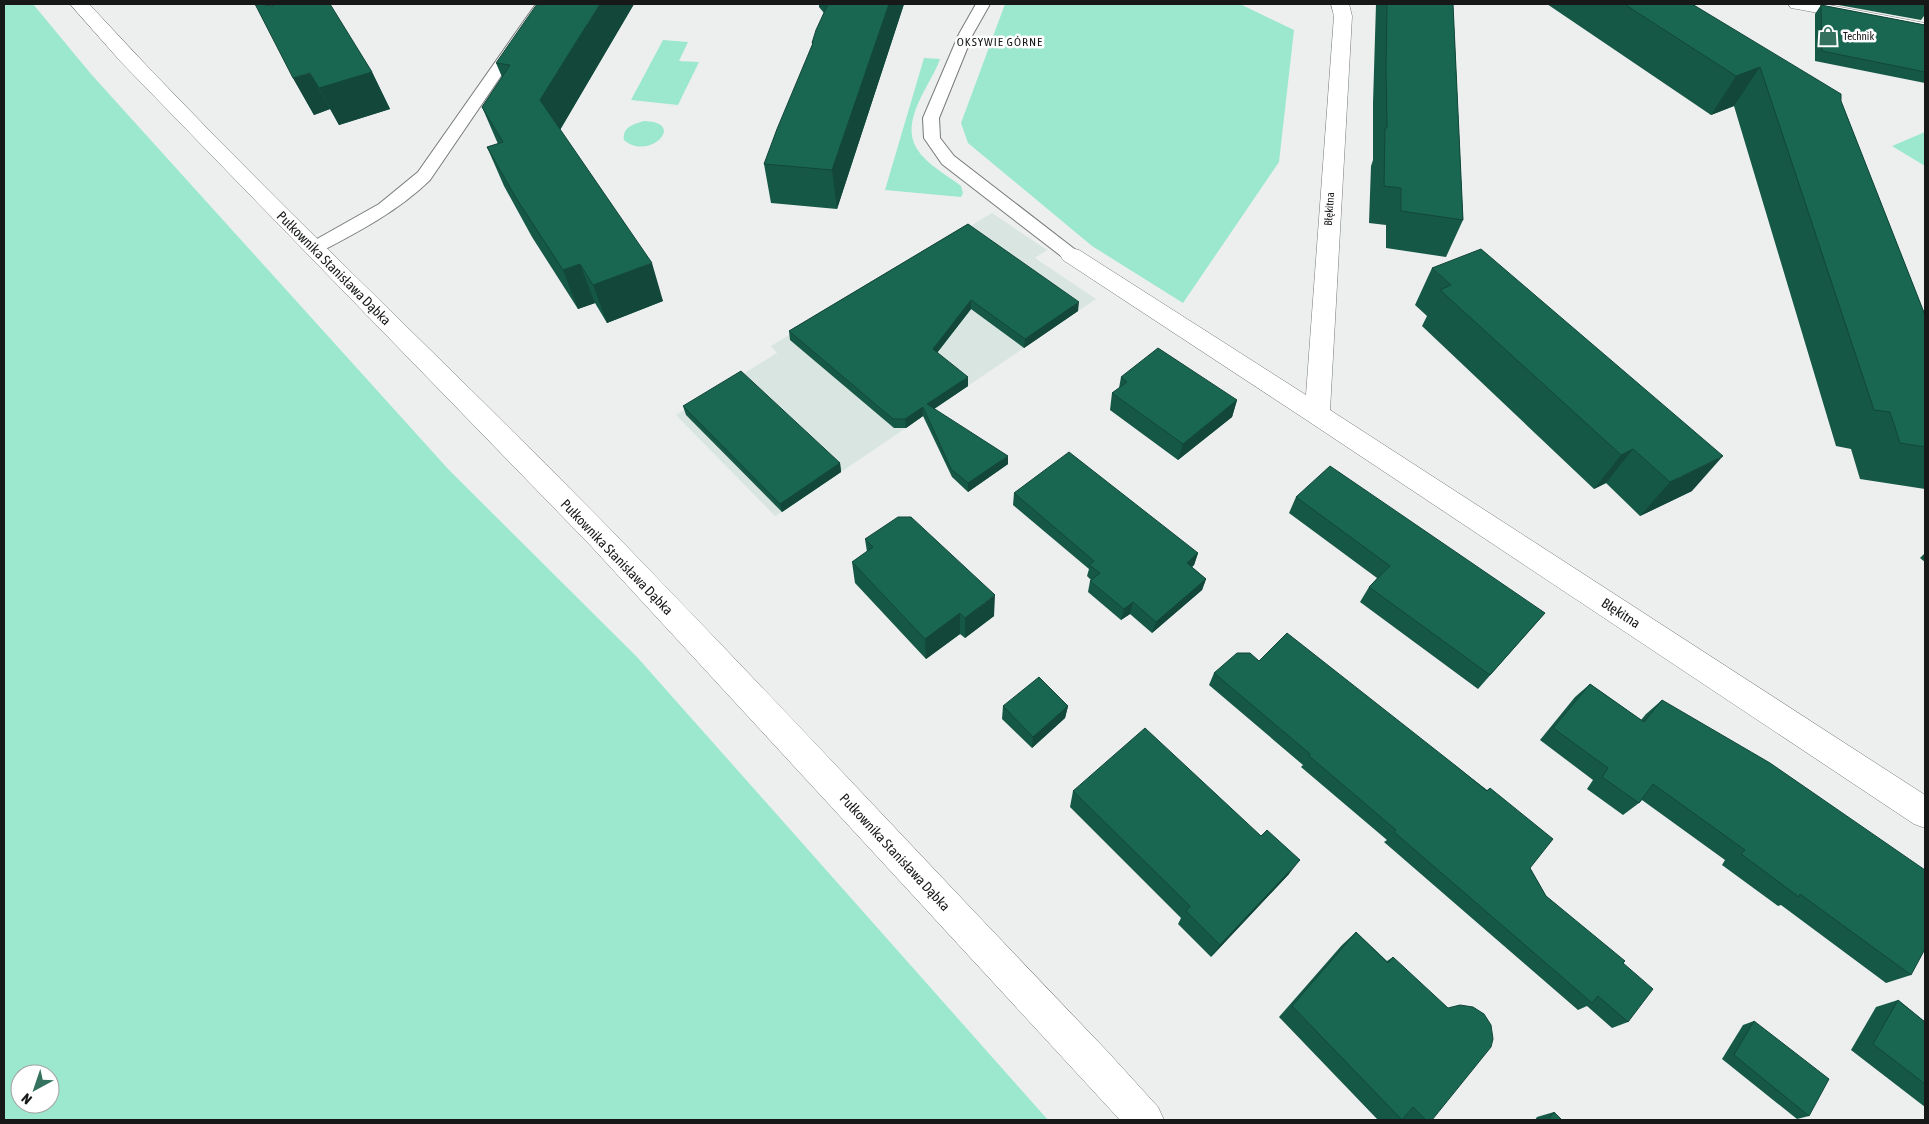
<svg xmlns="http://www.w3.org/2000/svg" width="1929" height="1124" font-family="'Asap Condensed',sans-serif">
  <style>
    .built { fill: #d9e5e0 }
    .green { fill: #9ce8ce; fill-rule: evenodd }
    .lines { fill: none; stroke-linecap: round; stroke-linejoin: round }
    .service-casing { stroke: #777a79; stroke-width: 2 }
    .minor-casing { stroke: #777a79; stroke-width: 1 }
    .tertiary-casing { stroke: #777a79; stroke-width: 1 }
    .service { fill: #fff; fill-rule: evenodd }
    .minor { fill: #fff; fill-rule: evenodd }
    .tertiary { fill: #fff; fill-rule: evenodd }
    .wall { fill: #165846 }
    .shaded-wall { fill: #124739 }
    .building { fill: #196651; stroke: #124739 }
    .labels { text-anchor: middle; stroke-width: 5; stroke-linejoin: round; paint-order: stroke }
    .far-poi-label { font-size: 11px; fill: #171918; stroke: #fff; text-anchor: start }
    .far-street-label { font-size: 11px; fill: #171918; stroke: #fff }
    .far-neighbourhood-label { font-size: 12px; letter-spacing: 1px; fill: #171918; stroke: #fff }
    .street-label { font-size: 14px; fill: #171918; stroke: #fff }
  </style>
  <rect width="100%" height="100%" fill="#ecefee"/>
  <polygon class="built" points="992,213 1047,250 1035,258 1096,299 782,512 775,516 676,415 777,353 771,346"/>
  <g class="green">
    <path d="M4,4H33L91,74L449,470L637,657L1048,1120H4ZM20,1074H50V1104H20Z"/>
    <polygon points="1005,4 1240,4 1294,30 1279,162 1183,303 1092,246 968,143 961,123"/>
    <polygon points="663,40 688,42 679,61 699,62 678,105 631,100"/>
    <path d="M924,58L940,59C931,85 899,120 917,149C926,164 947,175 961,186L963,193L961,197L885,190Z"/>
    <path d="M644,121C688,122 649,162 624,140C622,127 634,124 644,121Z"/>
    <polygon points="1925,132 1925,166 1892,146"/>
  </g>
  <g class="lines">
    <defs>
      <g id="service">
        <path d="M536,4H550L430,180C398,211 360,231 320,252L314,254L308,252L305,248L308,244L379,204L418,172Z"/>
        <polygon points="976,4 990,4 973,34 939,118 940,138 954,156 1077,251 1080,255 1077,259 1071,261 1065,259 942,164 924,138 923,118 959,34"/>
      </g>
      <g id="minor">
        <polygon points="1331,4 1349,4 1352,16 1330,410 1925,795 1925,828 1914,824 1308,421 1063,260 1060,255 1063,250 1071,248 1079,250 1306,395 1334,16"/>
        <polygon points="1788,4 1824,4 1925,23 1925,33 1797,9 1791,8"/>
      </g>
      <path id="tertiary" d="M70,4H89C256,186 438,353 611,530C778,702 941,878 1107,1051L1158,1107L1164,1120H1120L590,545L121,62Z"/>
    </defs>
    <use href="#service" class="service-casing"/>
    <use href="#minor" class="minor-casing"/>
    <use href="#tertiary" class="tertiary-casing"/>
    <use href="#service" class="service"/>
    <use href="#minor" class="minor"/>
    <use href="#tertiary" class="tertiary"/>
  </g>
  <g class="wall">
    <polygon points="634,4 560,130 663,301 607,323 595,303 578,309 532,237 504,186 487,147 498,144 482,107 502,77 496,63"/>
    <polygon points="819,4 904,4 837,209 771,203 764,164 812,46 812,43 824,13 819,7"/>
    <polygon points="1376,4 1453,4 1463,220 1446,257 1386,248 1386,225 1369,223 1371,166 1373,160 1373,103"/>
    <polygon points="1547,4 1692,4 1841,101 1925,315 1925,489 1860,479 1851,449 1836,446 1734,106 1711,115"/>
    <polygon points="1833,4 1925,4 1925,16 1924,16 1921,20"/>
    <polygon points="1821,5 1925,25 1925,83 1815,61 1815,14"/>
    <polygon points="372,72 390,109 339,125 330,109 314,115 293,78"/>
    <polygon points="968,224 1078,311 1024,348 971,309 937,353 968,386 934,409 1008,464 968,492 952,477 923,416 906,428 894,428 790,340 789,331"/>
    <polygon points="1432,268 1692,491 1640,516 1606,483 1594,489 1422,326 1427,316 1415,305"/>
    <polygon points="1121,377 1237,400 1232,417 1178,460 1110,410 1112,393 1119,388"/>
    <polygon points="683,406 840,463 841,472 782,512 686,415"/>
    <polygon points="1014,493 1198,553 1194,565 1192,567 1206,579 1202,590 1152,633 1130,614 1121,620 1088,592 1090,581 1091,580 1087,576 1089,569 1013,505"/>
    <polygon points="1296,497 1545,613 1478,689 1360,602 1369,587 1377,578 1289,513"/>
    <polygon points="865,539 994,616 965,638 960,634 926,659 855,583 852,562 867,552"/>
    <polygon points="1925,553 1925,562 1920,558"/>
    <polygon points="1259,661 1456,766 1487,790 1490,788 1530,868 1546,896 1623,963 1628,1022 1612,1028 1587,1006 1578,1010 1384,842 1387,840 1301,767 1303,765 1209,685 1214,673"/>
    <polygon points="1590,684 1641,720 1646,714 1662,700 1911,975 1886,983 1781,905 1778,906 1722,865 1725,860 1642,800 1639,803 1623,815 1587,789 1593,780 1540,740 1575,697"/>
    <polygon points="1003,706 1068,706 1065,718 1032,748 1002,719"/>
    <polygon points="1073,791 1289,874 1211,957 1178,924 1181,918 1070,807"/>
    <polygon points="1356,932 1387,961 1393,957 1432,1120 1378,1120 1279,1017 1342,945"/>
    <polygon points="1898,1000 1925,1022 1925,1107 1851,1050 1876,1007"/>
    <polygon points="1754,1021 1809,1116 1797,1119 1722,1059 1743,1025"/>
    <polygon points="1554,1112 1562,1120 1535,1120 1537,1117"/>
  </g>
  <g class="shaded-wall">
    <polygon points="600,4 634,4 554,140 540,100"/>
    <polygon points="889,4 904,4 837,209 832,170"/>
    <polygon points="1760,67 1734,106 1711,115 1736,76"/>
    <polygon points="372,72 390,109 339,125 319,88"/>
    <polygon points="310,73 330,109 314,115 293,78"/>
    <polygon points="652,263 663,301 607,323 593,285"/>
    <polygon points="580,264 595,303 578,309 563,270"/>
    <polygon points="971,300 971,309 933,358 933,349"/>
    <polygon points="1079,302 1078,311 1024,348 1025,339"/>
    <polygon points="968,377 968,386 928,413 927,404"/>
    <polygon points="1237,400 1232,417 1178,460 1183,444"/>
    <polygon points="923,407 923,416 906,428 905,419"/>
    <polygon points="1633,449 1606,483 1594,489 1621,455"/>
    <polygon points="1008,456 1008,464 968,492 968,483"/>
    <polygon points="1723,456 1692,491 1640,516 1670,482"/>
    <polygon points="840,463 841,472 782,512 780,504"/>
    <polygon points="1198,553 1194,565 1183,575 1187,563"/>
    <polygon points="1206,579 1202,590 1152,633 1156,622"/>
    <polygon points="995,595 994,616 965,638 965,618"/>
    <polygon points="1133,602 1130,614 1121,620 1124,609"/>
    <polygon points="960,613 960,634 926,659 925,639"/>
    <polygon points="1068,706 1065,718 1032,748 1033,737"/>
    <polygon points="1300,860 1289,874 1211,957 1220,945"/>
  </g>
  <g class="building">
    <polygon points="255,4 261,4 273,6 272,4 330,4 372,72 319,88 310,73 293,78"/>
    <polygon points="537,4 600,4 540,100 652,263 593,285 580,264 563,270 516,198 487,147 503,142 482,107 510,65 496,63"/>
    <polygon points="828,4 889,4 832,170 764,164 777,129 813,43 812,43 816,30"/>
    <polygon points="1387,4 1453,4 1463,220 1401,211 1401,188 1384,186 1385,128 1387,128 1386,66"/>
    <polygon points="1624,4 1692,4 1841,94 1841,101 1925,315 1925,447 1900,443 1890,412 1874,410 1760,67 1736,76"/>
    <polygon points="1821,5 1925,25 1925,72 1822,51"/>
    <polygon points="968,224 1079,302 1025,339 971,300 933,349 968,377 927,404 1008,456 968,483 951,469 923,407 905,419 893,419 789,331"/>
    <polygon points="1481,249 1723,456 1670,482 1633,449 1621,455 1440,290 1451,285 1432,268"/>
    <polygon points="1158,348 1237,400 1183,444 1112,393 1127,382 1121,377"/>
    <polygon points="741,371 840,463 780,504 683,406"/>
    <polygon points="1069,452 1198,553 1187,563 1206,579 1156,622 1133,602 1124,609 1090,581 1100,573 1089,565 1094,561 1014,493"/>
    <polygon points="1330,466 1545,613 1490,675 1369,587 1390,566 1296,497"/>
    <polygon points="898,517 911,517 995,595 965,618 960,613 925,639 852,562 873,547 865,539"/>
    <polygon points="1287,633 1456,766 1487,791 1490,788 1553,839 1530,868 1546,896 1625,961 1623,963 1653,989 1628,1022 1598,996 1592,1003 1394,832 1396,830 1309,756 1310,754 1214,673 1237,653 1250,653 1259,661"/>
    <polygon points="1039,677 1068,706 1033,737 1003,706"/>
    <polygon points="1590,684 1644,722 1662,700 1770,763 1925,870 1925,949 1911,975 1800,894 1799,897 1741,854 1745,850 1653,784 1639,803 1602,777 1608,768 1553,728"/>
    <polygon points="1145,728 1261,836 1267,830 1300,860 1220,945 1186,911 1190,906 1073,791"/>
    <polygon points="1356,932 1388,963 1393,957 1448,1008 1460,1005 1473,1007 1484,1014 1491,1025 1493,1039 1491,1047 1432,1120 1426,1120 1413,1107 1402,1120 1292,1006"/>
    <polygon points="1898,1000 1925,1022 1925,1084 1873,1044"/>
    <polygon points="1754,1021 1829,1079 1809,1116 1734,1055"/>
    <polygon points="1554,1112 1562,1120 1548,1120"/>
  </g>
  <defs>
    <symbol id="shop-bare" viewBox="-9 -9 18 18"><path d="M-5-2.5h2.3a2.7 3.5 0 0 1 5.4 0H5L5.5 6h-11ZM-1.5-2.5h3a1.5 2.3 0 0 0-3 0Z" fill="#34725f" stroke="#fff" stroke-width="2.5" paint-order="stroke"/></symbol>
  </defs>
  <g fill-rule="evenodd">
    <use href="#shop-bare" x="1814" y="22" width="28" height="28"/>
  </g>
  <g class="labels">
    <g class="far-poi-label">
      <text x="1843" y="40">Technik</text>
    </g>
    <g class="far-street-label">
      <text transform="translate(1329 209) rotate(-86)" y="4">Błękitna</text>
    </g>
    <g class="far-neighbourhood-label">
      <text x="1000" y="46">OKSYWIE GÓRNE</text>
    </g>
    <g class="street-label">
      <text transform="translate(334 268) rotate(45)" y="5">Pułkownika Stanisława Dąbka</text>
      <text transform="translate(617 557) rotate(46)" y="5">Pułkownika Stanisława Dąbka</text>
      <text transform="translate(1621 613) rotate(33)" y="5">Błękitna</text>
      <text transform="translate(895 852) rotate(47)" y="5">Pułkownika Stanisława Dąbka</text>
    </g>
  </g>
  <rect width="1929" height="1124" fill="none" stroke="#171918" stroke-width="10"/>
  <g transform="translate(35 1089) rotate(220)"><circle r="24" fill="#ffffff" stroke="#a2a3a3"/>
  <path d="M0-4L9 19L0 12L-9 19Z" fill="#34725f"/>
  <text y="-8" font-size="14" font-weight="bold" text-anchor="middle" fill="#171918">N</text>
  </g>
</svg>
